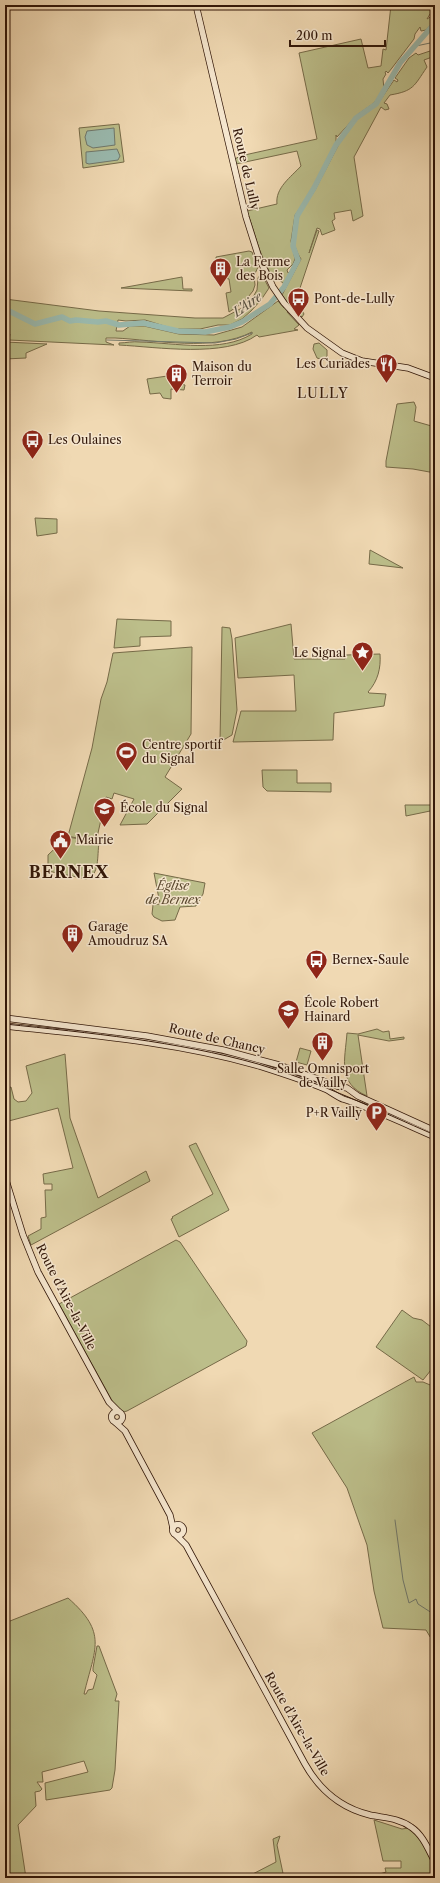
<svg xmlns="http://www.w3.org/2000/svg" width="440" height="1883" font-family="'Libre Caslon Text',serif">
  <style>
    .green { fill: #bcbe8a; stroke: #766a48 }
    .water { fill: #9abaaf; stroke: #70786c }
    .lines { fill: none; stroke-linecap: round; stroke-linejoin: round }
    .stream { stroke: #70786c; stroke-width: 1 }
    .river { stroke: #9abaaf; stroke-width: 5.5 }
    .secondary-casing { stroke: #301507; stroke-width: 7 }
    .secondary { stroke: #f5e6ce; stroke-width: 5.5 }
    .tram { stroke: #301507; stroke-width: 1 }
    .labels { text-anchor: middle; stroke-width: 3; stroke-linejoin: round; paint-order: stroke }
    .street-label { font-size: 12px; fill: #301507; stroke: #f5e6ce }
    .poi-label { font-size: 12px; fill: #301507; stroke: #f5e6ce; text-anchor: start }
    .park-label { font-size: 12px; font-style: italic; fill: #5a482e; stroke: #f5e6ce }
    .water-label { font-size: 13px; font-style: italic; fill: #554f42; stroke: #f5e6ce }
    .quarter-label { font-size: 14px; letter-spacing: 1px; fill: #301507; stroke: #f5e6ce }
    .district-label { font-size: 16px; font-weight: bold; letter-spacing: 1px; fill: #301507; stroke: #f5e6ce }
  </style>
  <rect width="100%" height="100%" fill="#f0d9b3"/>
  <filter id="stains"><feTurbulence type="fractalNoise" baseFrequency=".005" numOctaves="4"/><feColorMatrix values="0 0 0 0 .2 0 0 0 0 .09 0 0 0 0 .02 0 0 0 .5 -.17"/></filter>
  <radialGradient id="worn" r=".72"><stop offset=".6" stop-color="#630" stop-opacity="0"/><stop offset="1" stop-color="#630" stop-opacity=".3"/></radialGradient>
  <g class="green">
    <path d="M391,5H435V16L430,14L427,19L432,16L435,20L426,30L421,31L420,27L415,34L414,39L392,68L388,73L386,71L385,73L386,74L383,79L384,89L374,103L357,115L337,137L336,135V142L308,197L295,215L291,241L295,259L293,264L287,270L288,273L290,271L291,273L284,284L277,278L274,282L260,251L247,211L277,204C275,188 291,177 301,166L297,151L236,164L235,159L240,156L317,139L299,53L361,39L368,68L381,66L383,49L386,50Z"/>
    <path d="M435,46V56L424,60L427,67C414,86 414,91 390,95L384,103L387,104L389,109L385,110L381,107L354,157L363,216L353,221L351,210L334,213L335,219L332,221L335,230L322,235L320,229L317,228L309,253L317,230L319,231L296,300L304,314L302,317L291,307L287,312L299,325L294,329L298,330L259,337L257,335C225,358 157,347 119,345V343C126,343 133,341 140,342C176,343 221,353 252,334V332C213,352 156,340 115,338H106V342L114,345L9,340L10,334L5,333V299L99,311L195,318H223L242,308L253,297L257,290L258,278L261,273L269,288L261,300L251,311L242,319L230,325H218L200,329H174L145,320L126,321L118,320L116,331H123L130,326H144L179,334L214,335L242,327L278,301L284,308L287,302L282,295L301,259L298,254L294,244L299,215L315,190L339,144L357,119L379,102L394,80L397,82L398,80L395,78L409,58L416,53L418,55L433,50Z"/>
    <polygon points="119,124 124,162 83,168 79,128"/>
    <path d="M249,251L252,252L258,267L254,276L255,285L253,291L244,302L229,312L226,293L231,292L229,279C218,278 217,267 216,257Z"/>
    <polygon points="182,277 183,289 192,289 192,291 121,288"/>
    <polygon points="5,342 47,344 26,353 26,358 5,359"/>
    <polygon points="319,343 327,350 327,356 324,360 317,358 313,349 314,344"/>
    <polygon points="174,375 177,383 185,385 184,390 171,389 171,399 163,398 160,393 150,394 147,379"/>
    <polygon points="414,402 416,407 414,421 435,427 435,473 413,469 386,467 386,461 397,404"/>
    <polygon points="35,518 57,519 57,533 37,536"/>
    <polygon points="370,550 403,568 369,564"/>
    <polygon points="117,619 171,621 171,636 140,637 140,646 114,648"/>
    <path d="M291,624L294,659H345L346,655L380,654C381,668 378,681 368,692L369,693L386,694L384,706L334,713L333,740L233,742L241,711H296L294,675L238,678L235,638Z"/>
    <polygon points="222,627 230,628 232,639 237,710 232,735 220,742"/>
    <path d="M192,647L191,734L165,777L182,789L147,824L120,825L134,799L114,793L112,799L106,797L96,842L99,843C97,855 100,876 86,879L48,871V855L67,837L81,839L68,836L92,748L101,699L107,682L113,653Z"/>
    <polygon points="262,770 297,770 297,783 331,783 331,792 267,791 263,787"/>
    <polygon points="405,805 435,805 435,810 406,816"/>
    <polygon points="154,873 205,883 203,894 196,906 180,907 175,920 162,921 154,917 152,914 153,905 160,904"/>
    <path d="M377,1029L383,1032L389,1031L390,1039L404,1037V1039L389,1041L358,1035L367,1096C337,1083 345,1060 347,1033L358,1034Z"/>
    <polygon points="300,1048 311,1051 307,1065 296,1062"/>
    <polygon points="65,1054 70,1118 98,1198 146,1171 150,1181 31,1245 28,1236 41,1229 41,1218 46,1217 45,1190 52,1190 52,1184 44,1184 43,1174 73,1168 58,1108 5,1122 5,1089 11,1087 14,1099 18,1102 26,1101 32,1093 26,1066"/>
    <polygon points="196,1143 229,1210 179,1237 171,1219 173,1218 172,1217 213,1194 189,1146"/>
    <polygon points="176,1240 180,1242 247,1341 246,1346 127,1411 123,1412 116,1408 59,1304"/>
    <polygon points="402,1310 413,1318 422,1320 435,1330 435,1365 423,1380 376,1347"/>
    <polygon points="414,1377 416,1382 423,1382 435,1387 435,1645 426,1630 383,1628 374,1591 367,1545 347,1488 312,1433"/>
    <path d="M68,1598C108,1633 95,1648 84,1694H86L88,1690L93,1689L97,1675L93,1671V1668L97,1646H99L117,1694L115,1701H119L115,1770L112,1788L110,1790L46,1800L45,1783L88,1772L84,1761L42,1772L43,1782H37L42,1789L40,1791L35,1792L36,1806L18,1825L26,1878H5V1623Z"/>
    <path d="M374,1820L402,1829L408,1828C423,1838 435,1861 435,1878H367L386,1872L385,1868H401V1861H383Z"/>
    <polygon points="280,1836 277,1845 284,1878 245,1878 276,1862 273,1839"/>
  </g>
  <g class="water">
    <polygon points="114,128 115,145 93,148 87,145 85,137 87,131"/>
    <polygon points="117,149 120,156 118,160 89,164 86,163 86,152"/>
  </g>
  <g class="lines">
    <g class="stream">
      <polyline points="416,46 435,42"/>
      <polyline points="5,336 9,336"/>
      <polyline points="107,340 215,343 236,339 252,333"/>
      <polyline points="395,1520 403,1580 409,1603 416,1599 418,1604 435,1615"/>
    </g>
    <polyline class="river" points="5,309 35,324 62,317 70,321 76,320 98,322 106,321 119,325 143,323 178,331 205,332 230,327 242,322 270,304 284,287 298,260 293,246 297,216 314,188 336,145 356,118 376,104 400,63 435,23"/>
    <defs>
      <g id="secondary">
        <polyline points="196,5 246,217 259,258 273,287 284,303 307,328 342,353 362,361 408,368 435,378"/>
        <polyline points="5,1018 147,1036 223,1050 279,1065 337,1086 347,1088 358,1096 435,1131"/>
        <path d="M5,1026C90,1035 176,1042 259,1066C281,1073 303,1080 325,1089C330,1091 339,1098 343,1099C374,1109 405,1124 435,1137"/>
        <polyline points="5,1177 23,1235 38,1272 109,1402 118,1411"/>
        <circle cx="117" cy="1417" r="5.5"/>
        <polyline points="116,1423 125,1431 170,1515 173,1528"/>
        <circle cx="178" cy="1530" r="5.5"/>
        <path d="M177,1536L186,1545L305,1764C319,1789 341,1808 370,1815C384,1818 399,1818 411,1827C423,1835 428,1849 435,1862"/>
      </g>
    </defs>
    <use href="#secondary" class="secondary-casing"/>
    <use href="#secondary" class="secondary"/>
    <path class="tram" d="M5,1024C90,1033 176,1041 258,1064C320,1082 377,1110 435,1135"/>
  </g>
  <defs>
    <symbol id="building-pin" viewBox="-11 -11 22 30"><path d="M0 17L-7.5 6A9.5 9.5 0 1 1 7.5 6Z" fill="#8f2418" stroke="#f5e6ce"/><path d="M-4-6H4V6H1V3H-1V6H-4ZM-2.5-4.3h1.7v1.8h-1.7ZM.8-4.3h1.7v1.8H.8ZM-2.5-1h1.7V.8h-1.7ZM.8-1h1.7V.8H.8Z" fill="#fff"/></symbol>
    <symbol id="bus-pin" viewBox="-11 -11 22 30"><path d="M0 17L-7.5 6A9.5 9.5 0 1 1 7.5 6Z" fill="#8f2418" stroke="#f5e6ce"/><path d="M-5-6H5V4H4V6H2V4H-2V6H-4V4H-5ZM-3.5-4V0h7V-4ZM-3.5 1.2v1.5H-2V1.2ZM2 1.2v1.5H3.5V1.2Z" fill="#fff"/></symbol>
    <symbol id="restaurant-pin" viewBox="-11 -11 22 30"><path d="M0 17L-7.5 6A9.5 9.5 0 1 1 7.5 6Z" fill="#8f2418" stroke="#f5e6ce"/><path d="M-5-6h1v4h1v-4h1v4h1v-4h1v5L-1.5 .5V6h-2V.5L-5-1ZM5-6V6H3V1.5H1.5Q1.5-4 5-6Z" fill="#fff"/></symbol>
    <symbol id="sight-pin" viewBox="-11 -11 22 30"><path d="M0 17L-7.5 6A9.5 9.5 0 1 1 7.5 6Z" fill="#8f2418" stroke="#f5e6ce"/><path d="M0-6L1.8-2.2L6-1.7L2.9 1.2L3.7 5.4L0 3.3L-3.7 5.4L-2.9 1.2L-6-1.7L-1.8-2.2Z" fill="#fff"/></symbol>
    <symbol id="stadium-pin" viewBox="-11 -11 22 30"><path d="M0 17L-7.5 6A9.5 9.5 0 1 1 7.5 6Z" fill="#8f2418" stroke="#f5e6ce"/><path d="M0-5a6.5 5 0 1 0 0 10a6.5 5 0 1 0 0-10ZM-3.5-1.8h7v3.6h-7Z" fill="#fff"/></symbol>
    <symbol id="school-pin" viewBox="-11 -11 22 30"><path d="M0 17L-7.5 6A9.5 9.5 0 1 1 7.5 6Z" fill="#8f2418" stroke="#f5e6ce"/><path d="M0-5L7-2L0 1L-7-2ZM-4 1L0 2.5L4 1V4Q0 6-4 4Z" fill="#fff"/></symbol>
    <symbol id="civic-pin" viewBox="-11 -11 22 30"><path d="M0 17L-7.5 6A9.5 9.5 0 1 1 7.5 6Z" fill="#8f2418" stroke="#f5e6ce"/><path d="M-.6-6.5H3V-4.5H.6V-3L4-1V1h2V6H-6V1h2V-1L-.6-3ZM-1.2 2.5V6h2.4V2.5Z" fill="#fff"/></symbol>
    <symbol id="parking-pin" viewBox="-11 -11 22 30"><path d="M0 17L-7.5 6A9.5 9.5 0 1 1 7.5 6Z" fill="#8f2418" stroke="#f5e6ce"/><path d="M-3.5-5.5H1a3.5 3.5 0 0 1 0 7H-1V5.5H-3.5ZM-1-3.4V-.6H.8a1.4 1.4 0 0 0 0-2.8Z" fill="#fff"/></symbol>
  </defs>
  <g fill-rule="evenodd">
    <use href="#building-pin" x="208" y="256" width="25" height="34"/>
    <use href="#bus-pin" x="286" y="286" width="25" height="34"/>
    <use href="#restaurant-pin" x="374" y="352" width="25" height="34"/>
    <use href="#building-pin" x="164" y="362" width="25" height="34"/>
    <use href="#bus-pin" x="20" y="428" width="25" height="34"/>
    <use href="#sight-pin" x="350" y="640" width="25" height="34"/>
    <use href="#stadium-pin" x="114" y="740" width="25" height="34"/>
    <use href="#school-pin" x="92" y="796" width="25" height="34"/>
    <use href="#civic-pin" x="48" y="828" width="25" height="34"/>
    <use href="#building-pin" x="60" y="922" width="25" height="34"/>
    <use href="#bus-pin" x="304" y="948" width="25" height="34"/>
    <use href="#school-pin" x="276" y="998" width="25" height="34"/>
    <use href="#building-pin" x="310" y="1030" width="25" height="34"/>
    <use href="#parking-pin" x="364" y="1100" width="25" height="34"/>
  </g>
  <g class="labels">
    <g class="street-label">
      <text transform="translate(246 169) rotate(77)" y="4">Route de Lully</text>
      <text transform="translate(217 1039) rotate(13)" y="4">Route de Chancy</text>
      <text transform="translate(66 1297) rotate(63)" y="4">Route d'Aire-la-Ville</text>
      <text transform="translate(297 1724) rotate(60)" y="4">Route d'Aire-la-Ville</text>
    </g>
    <g class="poi-label">
      <text x="236" y="266">La Ferme<tspan x="236" dy="14">des Bois</tspan></text>
      <text x="314" y="303">Pont-de-Lully</text>
      <text x="370" y="368" text-anchor="end">Les Curiades</text>
      <text x="192" y="371">Maison du<tspan x="192" dy="14">Terroir</tspan></text>
      <text x="48" y="444">Les Oulaines</text>
      <text x="346" y="657" text-anchor="end">Le Signal</text>
      <text x="142" y="749">Centre sportif<tspan x="142" dy="14">du Signal</tspan></text>
      <text x="120" y="812">École du Signal</text>
      <text x="76" y="844">Mairie</text>
      <text x="88" y="931">Garage<tspan x="88" dy="14">Amoudruz SA</tspan></text>
      <text x="332" y="964">Bernex-Saule</text>
      <text x="304" y="1007">École Robert<tspan x="304" dy="14">Hainard</tspan></text>
      <text x="323" y="1073" text-anchor="middle">Salle Omnisport<tspan x="323" dy="14">de Vailly</tspan></text>
      <text x="362" y="1117" text-anchor="end">P+R Vailly</text>
    </g>
    <g class="park-label">
      <text x="173" y="890">Église<tspan x="173" dy="14">de Bernex</tspan></text>
    </g>
    <g class="water-label">
      <text transform="translate(247 304) rotate(-35)" y="5">L'Aire</text>
    </g>
    <g class="quarter-label">
      <text x="323" y="398">LULLY</text>
    </g>
    <g class="district-label">
      <text x="69" y="878">BERNEX</text>
    </g>
  </g>
  <rect width="440" height="1883" fill="none" stroke="#f0d9b3" stroke-width="20"/>
  <rect x="6" y="6" width="428" height="1871" fill="none" stroke="#301507" stroke-width="2"/>
  <rect x="10" y="10" width="420" height="1863" fill="none" stroke="#301507"/>
  <path d="M290 40v6h95v-6" fill="none" stroke="#301507" stroke-width="2"/>
  <text x="296" y="40" font-size="12" fill="#301507" stroke="#f5e6ce" stroke-width="3" paint-order="stroke">200 m</text>
  <rect width="100%" height="100%" filter="url(#stains)"/>
  <rect width="100%" height="100%" fill="url(#worn)"/>
</svg>
